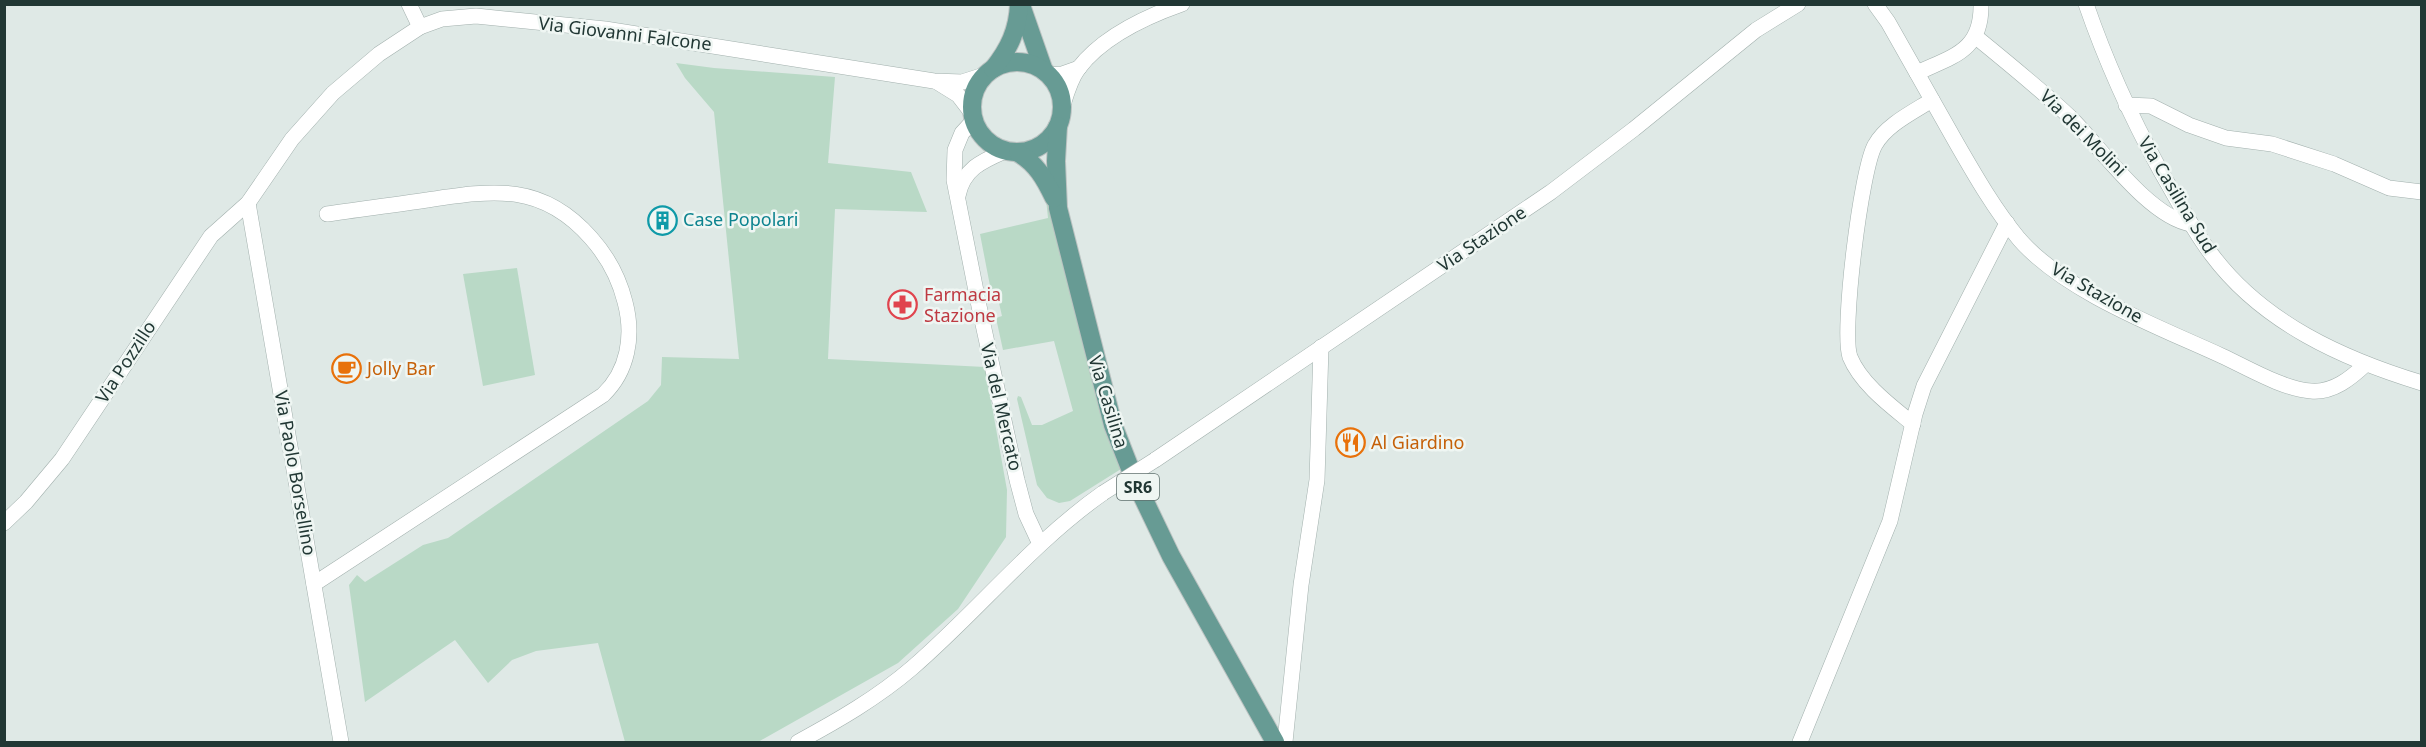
<svg xmlns="http://www.w3.org/2000/svg" width="2426" height="747" font-family="'Noto Sans',sans-serif">
  <style>
    .grass { fill: #b9d9c6 }
    .lines { fill: none; stroke-linecap: round; stroke-linejoin: round }
    .minor-casing { stroke: #a2b0ad; stroke-width: 16 }
    .primary-casing { stroke: #bcc3c2; stroke-width: 20 }
    .minor { stroke: #fff; stroke-width: 15 }
    .primary { stroke: #679b94; stroke-width: 18 }
    .minor-bridge-casing { stroke: #a2b0ad; stroke-width: 16; stroke-linecap: butt }
    .minor-bridge { stroke: #fff; stroke-width: 15 }
    .labels { text-anchor: middle; stroke-width: 5; stroke-linejoin: round; paint-order: stroke }
    .shield { fill: #eff6f3; stroke: #5f706d; stroke-width: 1.5 }
    .shield-label { font-size: 16px; font-weight: bold; fill: #213734 }
    .street-label { font-size: 18px; fill: #213734; stroke: #eff6f3 }
    .culture-label { font-size: 18px; fill: #0d838f; stroke: #eff6f3; text-anchor: start }
    .health-label { font-size: 18px; fill: #be3a42; stroke: #eff6f3; text-anchor: start }
    .food-label { font-size: 18px; fill: #c56008; stroke: #eff6f3; text-anchor: start }
  </style>
  <rect width="100%" height="100%" fill="#dfe9e6"/>
  <g class="grass">
    <polygon points="676,63 714,68 835,77 828,163 911,172 927,212 835,209 828,359 985,367 1007,490 1006,537 958,609 898,663 758,742 625,742 598,643 536,651 512,660 488,683 455,640 365,702 349,585 357,575 365,582 423,545 448,538 648,401 661,385 662,357 739,359 714,112 685,78"/>
    <polygon points="1046,199 1053,199 1110,439 1121,469 1070,501 1059,503 1047,498 1037,485 1017,399 1018,396 1021,397 1032,425 1042,425 1073,411 1054,341 1003,350 996,318 1002,316 996,290 991,291 980,234 1048,218"/>
    <polygon points="517,268 535,375 483,386 463,274"/>
  </g>
  <g class="lines">
    <defs>
      <g id="minor">
        <polyline points="409,4 420,27"/>
        <path d="M1875,4L1888,22C1911,62 1934,103 1957,144C1976,177 1995,210 2019,239C2065,292 2159,327 2222,356C2248,368 2283,389 2311,391C2333,393 2351,378 2366,364"/>
        <path d="M2086,4C2106,62 2131,117 2160,170C2177,199 2192,229 2212,255C2263,323 2343,359 2422,383"/>
        <path d="M1976,37C2008,63 2040,89 2070,117C2101,148 2149,217 2191,224"/>
        <path d="M1917,73C1953,56 1982,51 1981,4"/>
        <polyline points="1049,75 1062,74 1079,68"/>
        <polyline points="937,82 958,95 971,112"/>
        <polyline points="2126,105 2151,106 2189,125 2226,138 2272,144 2334,164 2389,188 2422,192"/>
        <path d="M1062,108C1066,95 1070,80 1078,69C1102,37 1145,17 1182,4"/>
        <polyline points="973,121 962,133 955,150 954,180 979,306 1017,480 1026,514 1040,544"/>
        <path d="M958,196C963,169 982,161 1005,151"/>
        <polyline points="248,203 341,742"/>
        <path d="M1913,424C1891,406 1861,384 1850,357C1841,333 1861,169 1875,145C1886,125 1913,112 1932,100"/>
        <polyline points="1155,460 1551,192 1634,129 1756,30 1798,4"/>
        <polyline points="4,523 26,502 62,459 211,236 248,203 292,139 333,93 379,54 420,27 442,19 476,16 605,29 934,81 962,82 984,75"/>
        <path d="M314,584L603,395C628,371 634,336 625,302C619,278 608,257 591,238C542,182 493,190 427,200C394,205 361,209 327,214"/>
        <path d="M798,742C837,721 877,698 912,668C978,611 1032,543 1103,493"/>
        <polyline points="1285,742 1301,585 1317,480 1321,347"/>
        <polyline points="1800,742 1890,521 1915,414 1924,386 2007,223"/>
      </g>
      <g id="primary">
        <polyline points="1022,8 1044,71"/>
        <circle cx="1017" cy="107" r="45"/>
        <path d="M993,69C1009,49 1018,30 1019,4"/>
        <polyline points="1058,126 1056,161 1058,208 1113,425 1135,481 1171,556 1275,742"/>
        <path d="M1018,153C1036,163 1045,179 1054,198"/>
      </g>
    </defs>
    <use href="#minor" class="minor-casing"/>
    <use href="#primary" class="primary-casing"/>
    <use href="#minor" class="minor"/>
    <use href="#primary" class="primary"/>
    <defs>
      <polyline id="minor-bridge" points="1103,493 1155,460"/>
    </defs>
    <use href="#minor-bridge" class="minor-bridge-casing"/>
    <use href="#minor-bridge" class="minor-bridge"/>
  </g>
  <defs>
    <symbol id="building-ring" viewBox="-11 -11 22 22"><circle r="9.5" fill="#eff6f3" stroke="#0f9aa8" stroke-width="1.5"/><path d="M-4-6H4V6H1V3H-1V6H-4ZM-2.5-4.3h1.7v1.8h-1.7ZM.8-4.3h1.7v1.8H.8ZM-2.5-1h1.7V.8h-1.7ZM.8-1h1.7V.8H.8Z" fill="#0f9aa8"/></symbol>
    <symbol id="pharmacy-ring" viewBox="-11 -11 22 22"><circle r="9.5" fill="#eff6f3" stroke="#e0444e" stroke-width="1.5"/><path d="M-2-6h4v4h4v4h-4v4h-4v-4h-4v-4h4Z" fill="#e0444e"/></symbol>
    <symbol id="cafe-ring" viewBox="-11 -11 22 22"><circle r="9.5" fill="#eff6f3" stroke="#e8710a" stroke-width="1.5"/><path d="M-5.5-4.5H6V0H3Q3 3.5 0 3.5H-2.5Q-5.5 3.5-5.5 0ZM3-3.2v2h1.7v-2ZM-6 4.5H4V6H-6Z" fill="#e8710a"/></symbol>
    <symbol id="restaurant-ring" viewBox="-11 -11 22 22"><circle r="9.5" fill="#eff6f3" stroke="#e8710a" stroke-width="1.5"/><path d="M-5-6h1v4h1v-4h1v4h1v-4h1v5L-1.5 .5V6h-2V.5L-5-1ZM5-6V6H3V1.5H1.5Q1.5-4 5-6Z" fill="#e8710a"/></symbol>
  </defs>
  <g fill-rule="evenodd">
    <use href="#building-ring" x="646" y="204" width="33" height="33"/>
    <use href="#pharmacy-ring" x="886" y="288" width="33" height="33"/>
    <use href="#cafe-ring" x="330" y="352" width="33" height="33"/>
    <use href="#restaurant-ring" x="1334" y="426" width="33" height="33"/>
  </g>
  <g class="labels">
    <rect class="shield" x="1117" y="474" width="42" height="26" rx="4.5"/>
    <g class="shield-label">
      <text x="1138" y="493">SR6</text>
    </g>
    <g class="street-label">
      <text transform="translate(625 34) rotate(7)" y="6">Via Giovanni Falcone</text>
      <text transform="translate(2083 133) rotate(45)" y="6">Via dei Molini</text>
      <text transform="translate(2177 195) rotate(59)" y="6">Via Casilina Sud</text>
      <text transform="translate(1482 239) rotate(-34)" y="6">Via Stazione</text>
      <text transform="translate(2097 293) rotate(30)" y="6">Via Stazione</text>
      <text transform="translate(126 362) rotate(-57)" y="6">Via Pozzillo</text>
      <text transform="translate(1108 402) rotate(73)" y="6">Via Casilina</text>
      <text transform="translate(1001 407) rotate(77)" y="6">Via del Mercato</text>
      <text transform="translate(295 473) rotate(80)" y="6">Via Paolo Borsellino</text>
    </g>
    <g class="culture-label">
      <text x="683" y="226">Case Popolari</text>
    </g>
    <g class="health-label">
      <text x="924" y="301">Farmacia<tspan x="924" dy="21">Stazione</tspan></text>
    </g>
    <g class="food-label">
      <text x="367" y="375">Jolly Bar</text>
      <text x="1371" y="449">Al Giardino</text>
    </g>
  </g>
  <rect width="2426" height="747" fill="none" stroke="#213734" stroke-width="12"/>
</svg>
